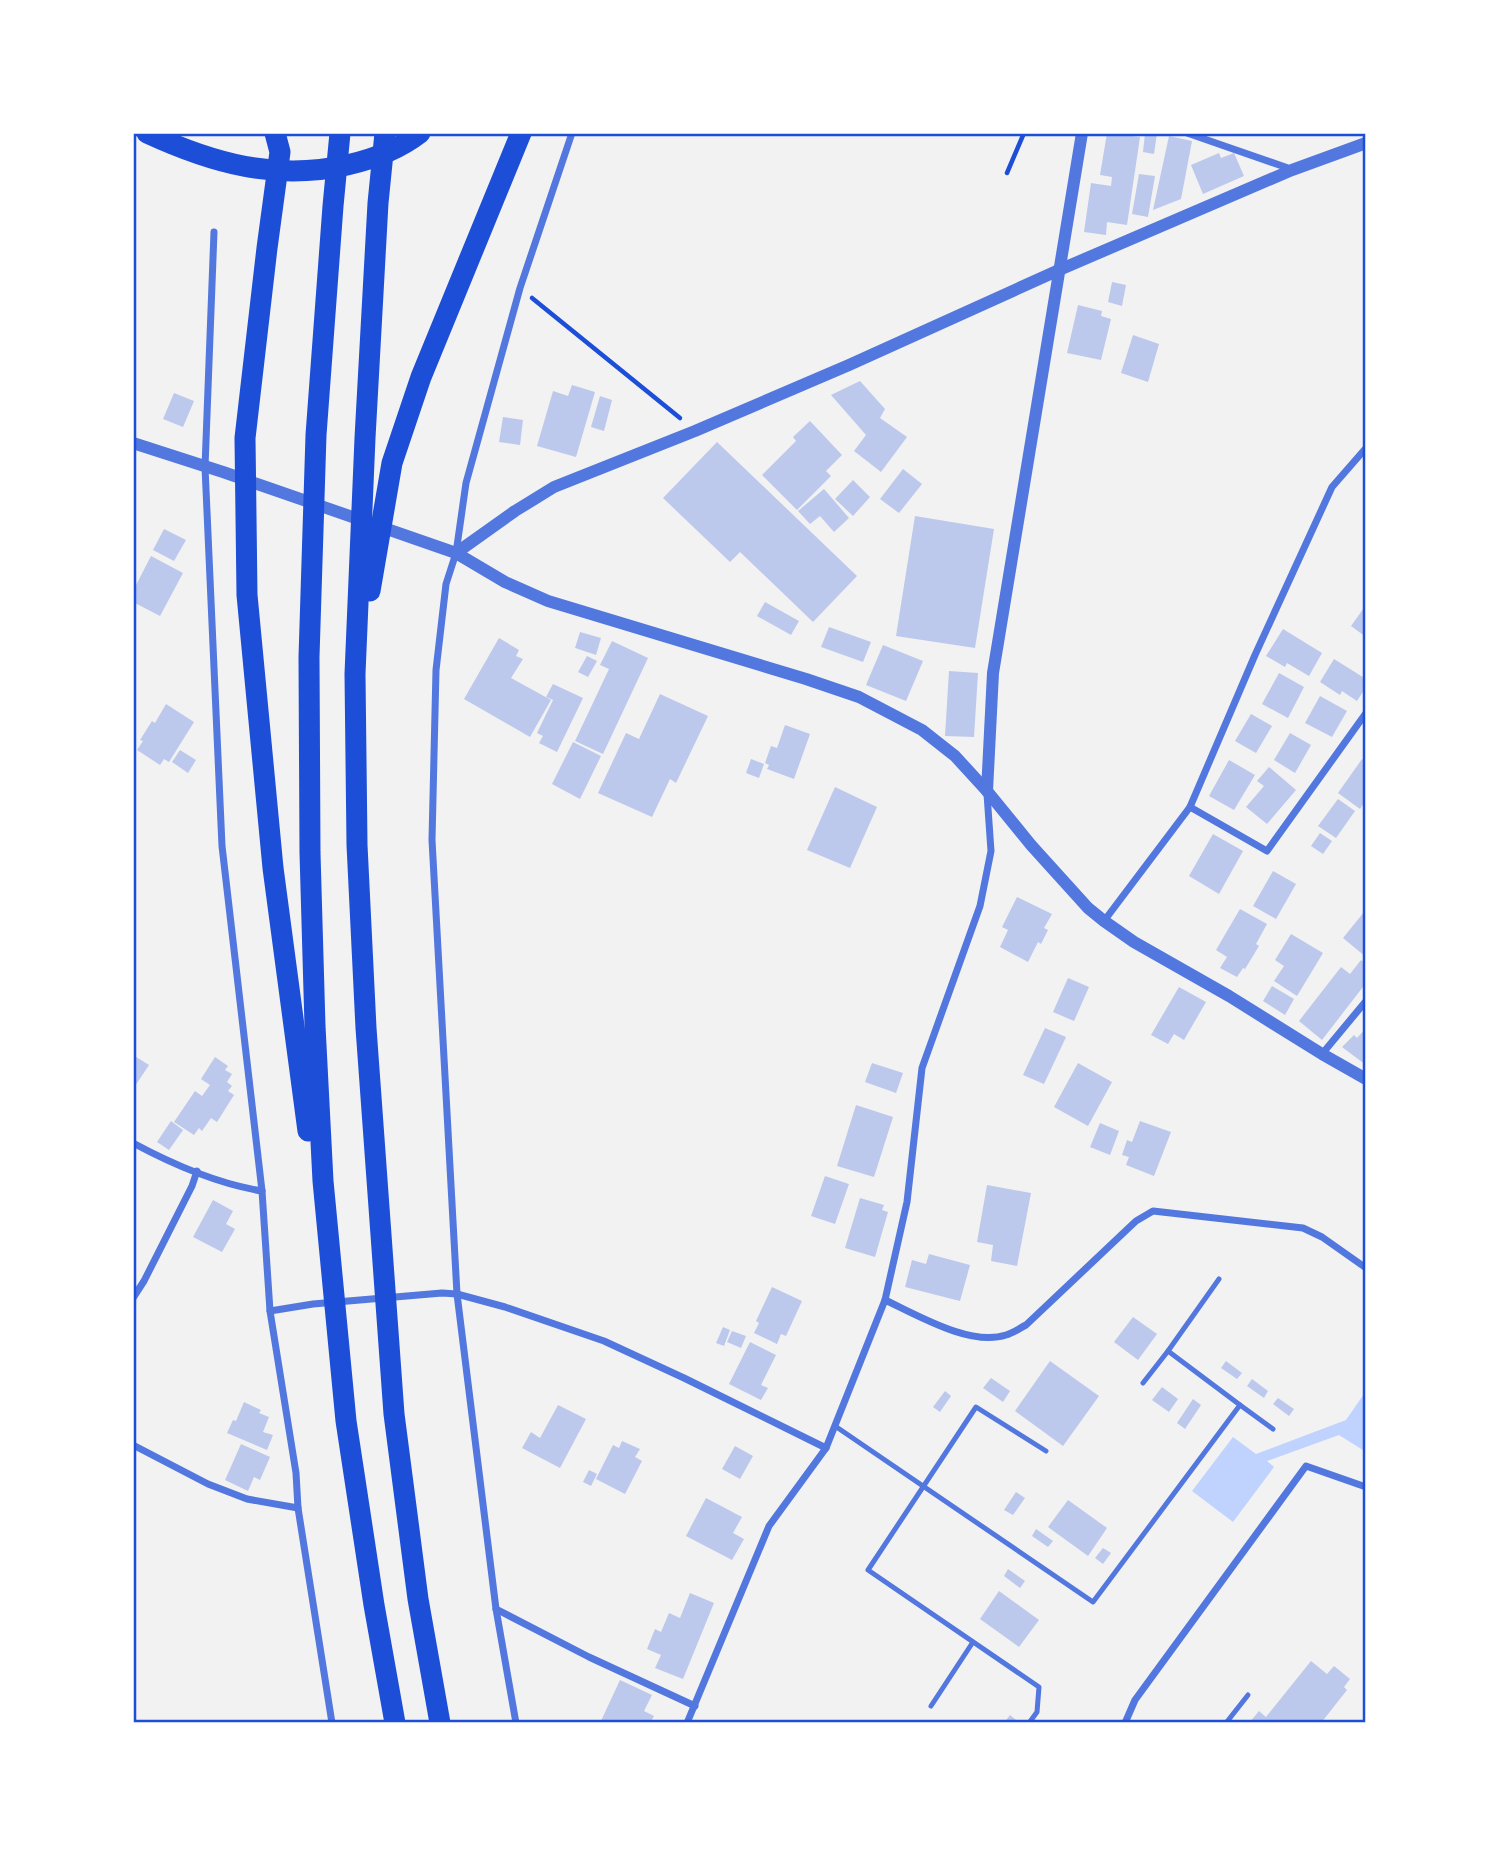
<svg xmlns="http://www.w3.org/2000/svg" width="1499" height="1856" font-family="Jost,sans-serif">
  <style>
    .water { fill: #bfd3fe }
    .building { fill: #bdc9ec }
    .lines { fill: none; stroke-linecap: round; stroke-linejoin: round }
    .path { stroke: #1d4ed8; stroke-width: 4.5 }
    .service { stroke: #5277de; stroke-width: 5 }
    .minor { stroke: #5277de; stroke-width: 7 }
    .tertiary { stroke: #5277de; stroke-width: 12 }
    .motorway { stroke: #1d4ed8; stroke-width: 21 }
    .neatline { fill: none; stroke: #1d4ed8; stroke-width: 2.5 }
  </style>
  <rect width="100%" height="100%" fill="#f2f2f2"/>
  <polygon class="water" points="1366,1391 1366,1452 1339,1435 1267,1461 1274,1467 1233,1522 1192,1491 1233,1437 1256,1454 1346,1420"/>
  <g class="building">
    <polygon points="1107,133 1124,133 1124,135 1140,137 1127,225 1107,222 1106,235 1084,232 1091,183 1111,186 1112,177 1100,175"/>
    <polygon points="1145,133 1157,133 1154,154 1143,152"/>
    <polygon points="1169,136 1192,141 1181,199 1153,210"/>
    <polygon points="1219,153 1221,158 1234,153 1244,176 1203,194 1191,165"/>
    <polygon points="1139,174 1155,176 1148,217 1132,214"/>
    <polygon points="1112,282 1126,285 1122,306 1108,302"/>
    <polygon points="1078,305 1102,311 1101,316 1111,319 1101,360 1067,353"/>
    <polygon points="1133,335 1159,344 1148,382 1121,373"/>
    <polygon points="860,381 885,409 880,418 907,437 881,472 854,451 866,435 831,395"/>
    <polygon points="572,385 595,392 576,457 537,446 553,391 568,396"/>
    <polygon points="174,393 194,401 183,427 163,419"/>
    <polygon points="600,396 612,400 604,431 591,427"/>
    <polygon points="503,417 523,420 520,445 499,442"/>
    <polygon points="810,421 842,455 826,471 831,476 797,510 762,475 796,441 793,437"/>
    <polygon points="717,442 857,576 813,622 740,552 730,562 663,498"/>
    <polygon points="903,469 922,484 899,513 880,499"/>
    <polygon points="853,480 870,497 853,516 835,499"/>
    <polygon points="824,489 849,518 834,532 820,516 810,524 798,511"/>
    <polygon points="915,516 994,529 975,648 896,636"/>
    <polygon points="164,529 186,540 174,561 153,550"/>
    <polygon points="151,556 183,573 160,616 133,602 133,591"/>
    <polygon points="765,602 799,621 791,635 757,616"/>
    <polygon points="1366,605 1366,637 1351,626"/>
    <polygon points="829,627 871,642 863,662 821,647"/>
    <polygon points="1283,629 1322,653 1309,676 1287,663 1285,667 1266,656"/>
    <polygon points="580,632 601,638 596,655 575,648"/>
    <polygon points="499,638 519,650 516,656 523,659 511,678 551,700 530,737 464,699"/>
    <polygon points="612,641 648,658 603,754 575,741 609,669 600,665"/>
    <polygon points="883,645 923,661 906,701 866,685"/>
    <polygon points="587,656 597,661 588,677 578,672"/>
    <polygon points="1334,659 1366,679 1366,687 1357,701 1342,691 1340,695 1320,682"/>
    <polygon points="949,671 978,673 974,737 945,736"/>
    <polygon points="1279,673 1304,687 1288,718 1262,704"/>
    <polygon points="553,684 583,698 557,752 539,743 543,736 537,733 553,700 546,697"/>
    <polygon points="660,694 708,716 676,783 670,779 652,817 598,793 626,733 639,739"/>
    <polygon points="1320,696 1347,711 1332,737 1305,723"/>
    <polygon points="166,704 194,722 169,762 164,759 160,765 137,750 143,741 140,740 152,721 155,723"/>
    <polygon points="1251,714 1272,726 1256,753 1235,741"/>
    <polygon points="785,725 810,734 794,779 767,769 769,765 765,763 771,746 777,748"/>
    <polygon points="1290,733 1311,745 1295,773 1274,760"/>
    <polygon points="573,742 601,756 580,799 552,784"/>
    <polygon points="180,750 196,760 188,773 172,762"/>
    <polygon points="751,759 764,764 759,778 746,773"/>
    <polygon points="1362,759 1366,762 1366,800 1360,809 1338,793"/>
    <polygon points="1229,760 1255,775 1234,810 1209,796"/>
    <polygon points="1269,767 1296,790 1267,824 1246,807 1264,786 1257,781"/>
    <polygon points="835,787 877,807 850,868 807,850"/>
    <polygon points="1338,799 1355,811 1336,838 1318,826"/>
    <polygon points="1320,833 1332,841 1323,854 1311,846"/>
    <polygon points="1213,834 1243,851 1219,894 1189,876"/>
    <polygon points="1273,871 1296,884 1276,919 1253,906"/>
    <polygon points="1017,897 1052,914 1044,928 1048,930 1041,944 1038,942 1028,962 1000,947 1008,930 1002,927"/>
    <polygon points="1240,909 1267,924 1256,944 1259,946 1245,969 1243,968 1237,977 1220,968 1227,957 1216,950"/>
    <polygon points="1364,912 1366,914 1366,957 1343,938"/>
    <polygon points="1291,934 1323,953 1297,996 1274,981 1284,966 1275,960"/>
    <polygon points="1361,960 1366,964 1366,983 1322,1040 1299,1021 1341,967 1350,974"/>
    <polygon points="1068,978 1089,987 1074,1021 1053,1012"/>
    <polygon points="1272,986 1294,999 1285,1015 1263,1001"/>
    <polygon points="1179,987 1206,1002 1184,1040 1174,1034 1168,1044 1151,1035"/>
    <polygon points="1045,1028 1066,1037 1044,1084 1023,1075"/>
    <polygon points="1366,1028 1366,1065 1342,1047 1354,1035 1357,1038"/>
    <polygon points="133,1055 149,1065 133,1089"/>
    <polygon points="215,1057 228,1066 225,1070 232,1074 227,1082 232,1086 228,1091 234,1095 217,1122 211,1118 202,1131 199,1128 194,1135 174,1122 195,1091 202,1096 210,1085 201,1079"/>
    <polygon points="872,1063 903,1073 896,1093 865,1082"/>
    <polygon points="1078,1063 1112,1082 1088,1126 1054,1107"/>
    <polygon points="856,1105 893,1117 874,1177 837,1166"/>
    <polygon points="171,1121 183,1130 169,1150 157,1142"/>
    <polygon points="1140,1121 1171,1132 1154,1176 1126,1165 1129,1157 1122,1155 1127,1140 1132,1142"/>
    <polygon points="1100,1123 1119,1131 1110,1155 1090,1147"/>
    <polygon points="825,1176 849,1184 835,1224 811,1216"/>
    <polygon points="987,1185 1031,1193 1017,1266 991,1261 993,1245 977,1242"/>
    <polygon points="860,1198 884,1205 882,1210 888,1212 875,1257 845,1248"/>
    <polygon points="213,1200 233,1211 226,1224 235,1229 222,1252 193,1237"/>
    <polygon points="929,1254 970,1265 960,1301 905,1287 912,1260 926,1264"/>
    <polygon points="772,1287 802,1301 786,1336 781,1334 777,1344 754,1333 759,1323 756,1321"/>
    <polygon points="1133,1317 1157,1334 1138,1360 1114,1342"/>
    <polygon points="723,1327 730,1330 724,1346 716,1343"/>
    <polygon points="732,1331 746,1336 741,1348 727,1342"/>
    <polygon points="750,1342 776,1355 761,1385 768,1388 761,1400 729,1384"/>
    <polygon points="1050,1361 1099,1396 1063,1446 1015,1411"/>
    <polygon points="1226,1361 1242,1373 1237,1379 1221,1368"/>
    <polygon points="991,1378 1010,1391 1003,1402 983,1388"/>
    <polygon points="1252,1379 1268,1391 1264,1398 1247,1386"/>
    <polygon points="1162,1387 1178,1399 1169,1412 1152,1400"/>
    <polygon points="945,1391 951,1396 940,1412 933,1407"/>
    <polygon points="1278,1398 1294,1409 1289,1416 1273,1404"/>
    <polygon points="1193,1399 1201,1405 1185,1429 1177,1423"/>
    <polygon points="244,1402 261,1410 259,1413 269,1417 263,1432 273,1435 267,1450 227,1433 233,1420 236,1421"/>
    <polygon points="558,1405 586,1419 560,1468 522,1448 531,1432 540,1438"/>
    <polygon points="622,1441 640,1449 635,1457 642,1461 625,1494 596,1479 613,1445 619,1448"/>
    <polygon points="241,1444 270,1457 260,1480 254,1477 248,1491 225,1480"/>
    <polygon points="735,1446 753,1456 740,1479 722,1469"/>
    <polygon points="589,1470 597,1474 591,1486 583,1482"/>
    <polygon points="1016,1492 1025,1498 1013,1515 1004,1510"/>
    <polygon points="706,1498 742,1517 733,1533 744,1539 732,1560 686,1536"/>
    <polygon points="1068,1500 1107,1528 1088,1556 1048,1527"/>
    <polygon points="1036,1529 1053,1541 1048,1547 1032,1536"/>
    <polygon points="1103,1548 1111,1553 1103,1564 1095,1558"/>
    <polygon points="1008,1569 1025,1581 1020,1588 1004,1576"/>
    <polygon points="999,1591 1039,1620 1019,1647 980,1619"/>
    <polygon points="690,1593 714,1603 683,1679 655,1668 661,1655 647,1649 655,1629 661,1632 669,1613 680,1618"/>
    <polygon points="1311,1661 1327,1674 1334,1666 1350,1679 1344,1687 1347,1690 1321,1723 1249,1723 1259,1711 1266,1717"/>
    <polygon points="620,1680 652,1695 644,1711 654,1716 650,1723 600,1723"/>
    <polygon points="1010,1715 1016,1720 1014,1723 1004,1723"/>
  </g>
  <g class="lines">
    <g class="path">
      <polyline points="1007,173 1024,133"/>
      <polyline points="532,298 680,418"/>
    </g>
    <g class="service">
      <polyline points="1168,1351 1219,1279"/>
      <polyline points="1240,1405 1273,1429"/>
      <polyline points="835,1426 1093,1602 1240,1405 1168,1351 1143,1383"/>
      <polyline points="931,1706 973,1642"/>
      <polyline points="1029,1723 1037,1712 1039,1687 868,1570 976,1407 1046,1451"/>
      <polyline points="1226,1723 1248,1695"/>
    </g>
    <g class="minor">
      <polyline points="1187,133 1291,169"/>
      <polyline points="214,232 205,467 222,846 262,1191 270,1311 296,1473 298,1508 332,1723"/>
      <polyline points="1190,807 1255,655 1332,487 1366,448"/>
      <polyline points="1104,921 1190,807 1267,851 1366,713"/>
      <polyline points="1322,1054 1366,1001"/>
      <path d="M133,1143C172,1164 219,1184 262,1191"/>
      <polyline points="133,1298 144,1281 192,1186 197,1171"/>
      <path d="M885,1300C917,1315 971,1347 1006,1335C1013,1333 1020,1328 1026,1325L1136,1221L1153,1211L1303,1228L1322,1237L1366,1268"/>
      <polyline points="270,1311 313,1304 442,1293 457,1294 505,1307 604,1341 684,1378 826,1448"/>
      <polyline points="133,1445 208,1484 247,1499 298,1508"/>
      <polyline points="496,1609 589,1657 695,1706"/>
      <polyline points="516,1723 496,1609 457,1294 432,840 436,670 446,584 456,553 466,483 520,288 572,133"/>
      <polyline points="687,1723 769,1526 826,1448 885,1300 907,1202 922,1068 980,906 991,851 987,794"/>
      <polyline points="1125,1723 1135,1700 1306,1466 1366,1487"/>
    </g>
    <g class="tertiary">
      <polyline points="133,443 223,472 456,553 505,582 548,601 806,679 859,697 922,730 955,756 987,791 1031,845 1088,908 1104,921 1134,942 1229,996 1322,1054 1366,1079"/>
      <polyline points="456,553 515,511 554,487 695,431 849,365 1059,270 1292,170 1366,143"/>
      <polyline points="987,791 993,673 1082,133"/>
    </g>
    <g class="motorway">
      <path d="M147,133C212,163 275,181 347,165C374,159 398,150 420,133"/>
      <polyline points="275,133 280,152 267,248 245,438 247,595 273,868 308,1131"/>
      <polyline points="340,133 333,206 316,435 309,657 310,853 315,1026 323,1181 346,1421 374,1605 395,1723"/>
      <polyline points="385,133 378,203 365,438 355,674 357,845 366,1028 394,1414 418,1599 440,1723"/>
      <polyline points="370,591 392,463 421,377 521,133"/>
    </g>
  </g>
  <rect width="1499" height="1856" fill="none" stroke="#ffffff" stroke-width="270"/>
  <rect x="135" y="135" width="1229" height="1586" class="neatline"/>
</svg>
